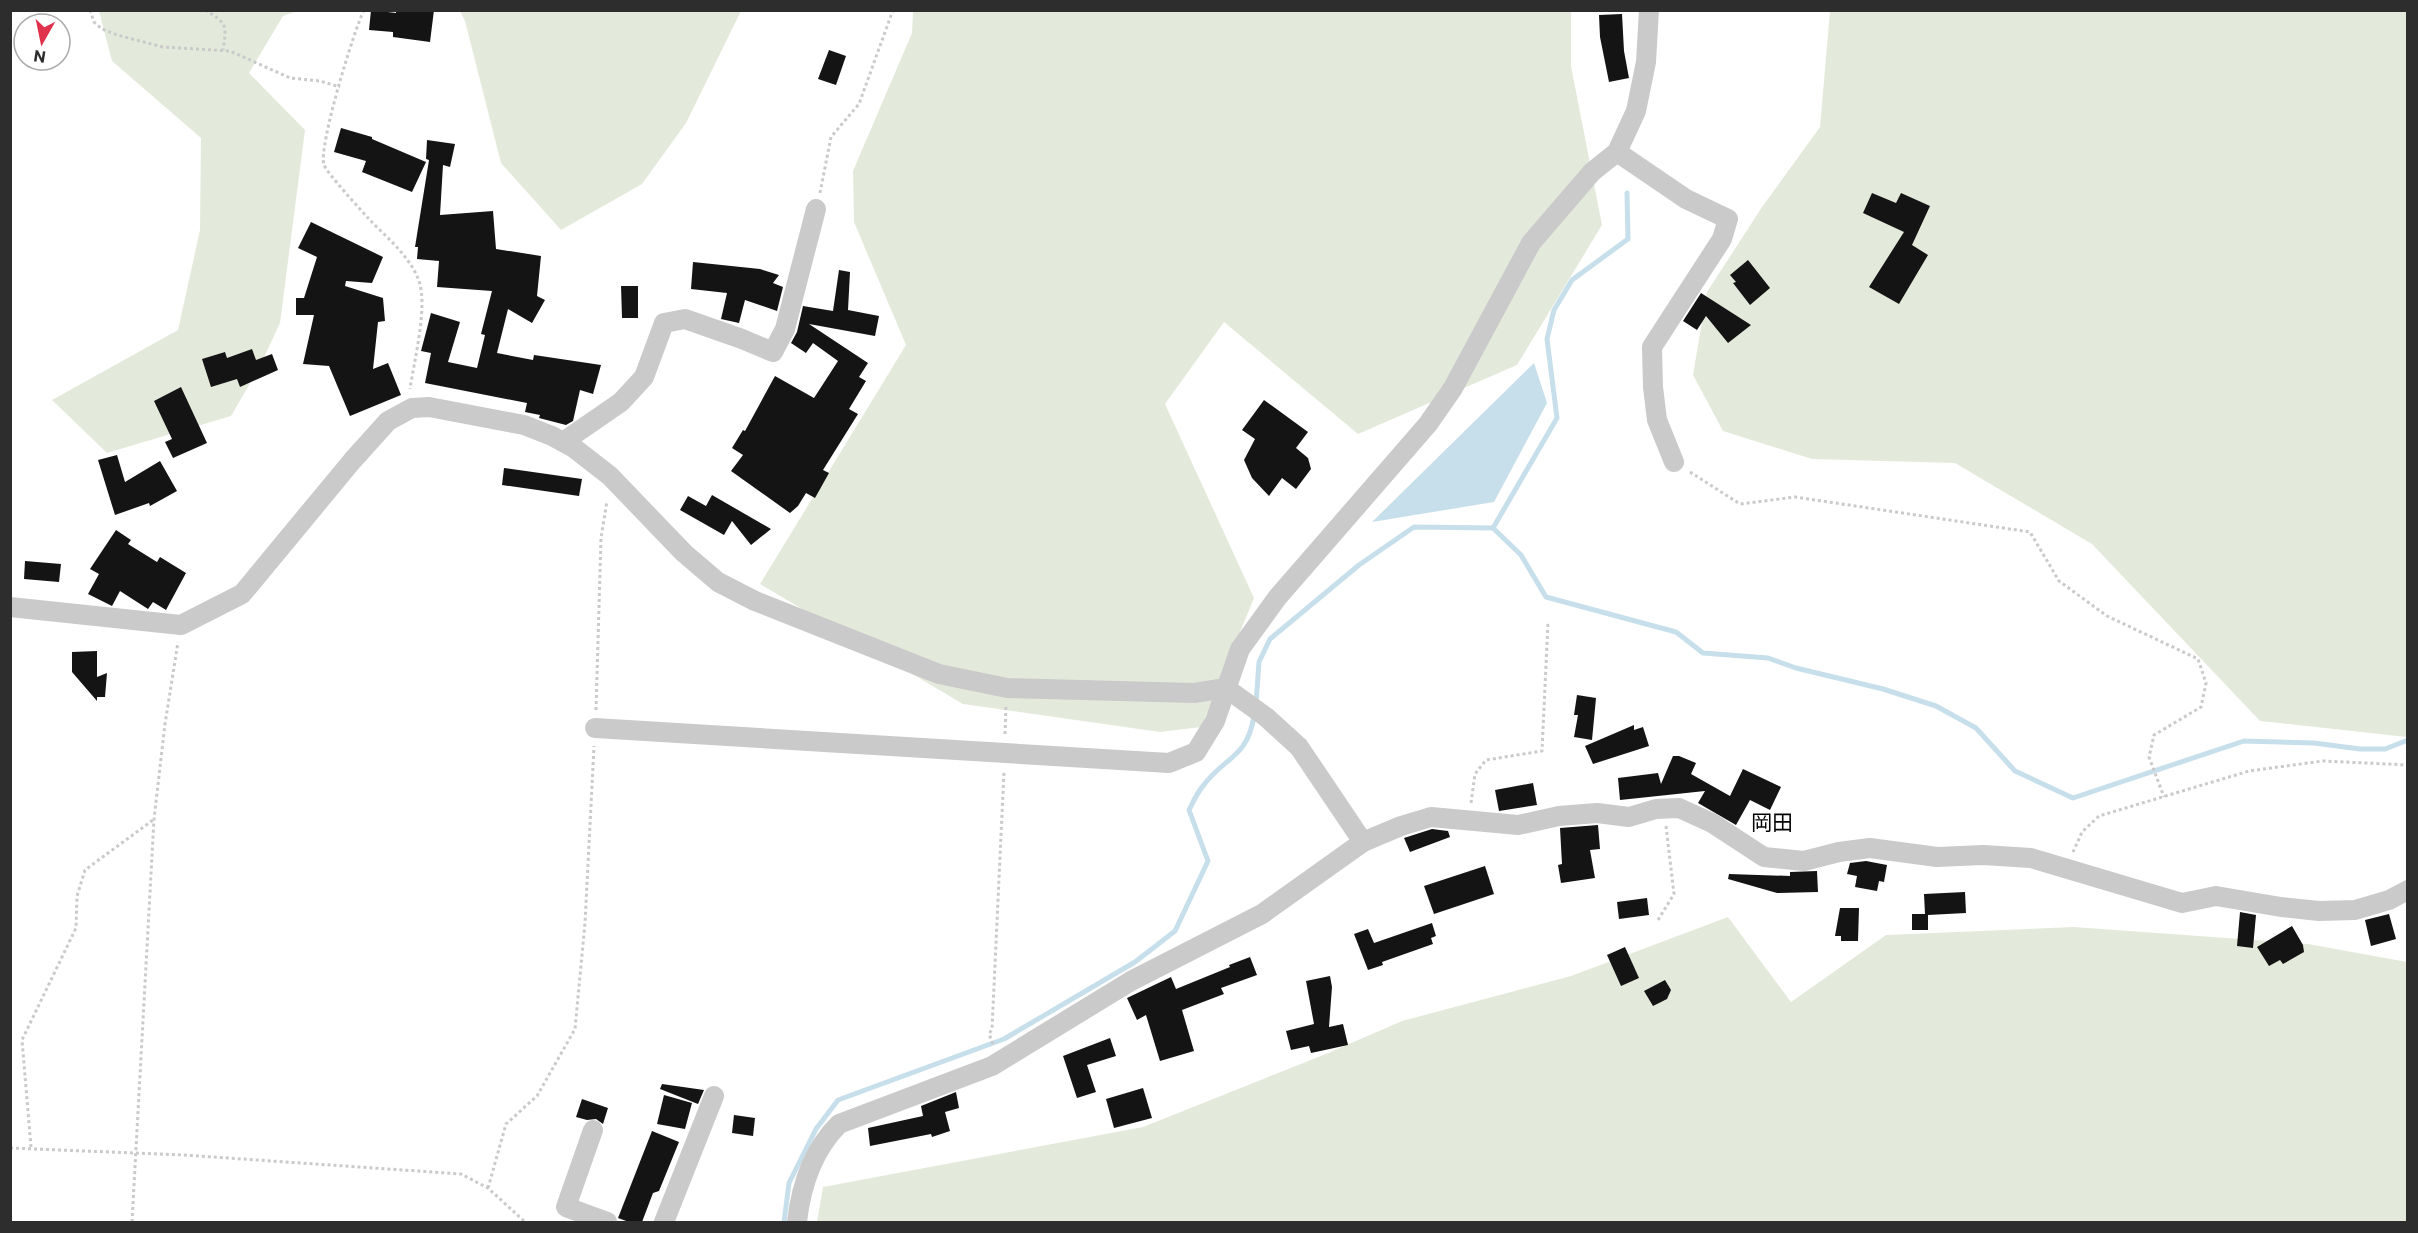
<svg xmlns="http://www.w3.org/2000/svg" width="2418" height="1233" font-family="Commissioner,'Noto Sans JP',sans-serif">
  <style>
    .green { fill: #e4eadb }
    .water { fill: #c7dfea }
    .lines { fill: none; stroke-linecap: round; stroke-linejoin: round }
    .stream { stroke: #c7dfea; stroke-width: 5 }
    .building { fill: #141414 }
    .path { stroke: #cacaca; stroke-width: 3; stroke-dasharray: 3 3; stroke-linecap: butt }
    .minor { stroke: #cacaca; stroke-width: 20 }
    .labels { text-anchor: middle; stroke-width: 6; stroke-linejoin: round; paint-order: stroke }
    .quarter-label { font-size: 21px; fill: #000; stroke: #fff }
  </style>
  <rect width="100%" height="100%" fill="#fff"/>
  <g class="green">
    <polygon points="99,11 297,11 283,16 249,73 305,130 280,323 260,366 231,416 107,453 52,400 178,330 200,230 201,138 112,61"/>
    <polygon points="460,11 741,11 686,123 642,184 561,230 501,163 465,21"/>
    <polygon points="913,11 1571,11 1571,66 1602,225 1517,365 1358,434 1224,322 1165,404 1254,598 1201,727 1160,732 963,704 760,584 906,345 854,222 853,171 912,33"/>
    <polygon points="1830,11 2407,11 2407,737 2260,721 2092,544 1955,463 1812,459 1723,431 1693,375 1707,292 1762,207 1820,127"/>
    <polygon points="1728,917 1791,1002 1886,935 2074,927 2308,944 2407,962 2407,1222 817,1222 823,1187 1143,1127 1326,1054 1402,1021 1571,976"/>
  </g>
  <polygon class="water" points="1534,363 1547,403 1494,502 1372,522"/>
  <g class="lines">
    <g class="stream">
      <polyline points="1493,528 1557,418 1547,339 1554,310 1572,280 1628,239 1627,193"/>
      <polyline points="1256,704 1259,662 1270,639 1359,565 1414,527 1493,528 1521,555 1546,597 1676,632 1703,653 1768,658 1796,668 1883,689 1936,706 1976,728 2015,771 2073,798 2244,741 2314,743 2360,749 2385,749 2408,740"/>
      <path d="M784,1222L789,1183L816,1129L838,1100L1004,1039L1135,962L1175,931L1208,861L1189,810C1193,802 1197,793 1203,786C1225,756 1247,759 1254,716"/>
    </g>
  </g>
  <g class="building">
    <polygon points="371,10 396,13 396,10 434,10 430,42 393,37 393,32 369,30"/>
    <polygon points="1622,14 1624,51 1629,78 1609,82 1600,37 1599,15"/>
    <polygon points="829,50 846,56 836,85 818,79"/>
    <polygon points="341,128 372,137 372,139 426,162 412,192 362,172 366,161 334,152"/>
    <polygon points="427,140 455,144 450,167 443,165 440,215 493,211 496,249 541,256 537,296 545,300 532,323 508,309 497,353 533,360 534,355 601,365 593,394 580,390 573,421 566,425 539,418 540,415 525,412 527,403 425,383 431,353 421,351 431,313 460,322 448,362 477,368 485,335 481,334 492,291 437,287 439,261 417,259 418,247 415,247 429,160 426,159"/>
    <polygon points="1872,193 1896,203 1901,193 1930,206 1912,245 1928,255 1899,304 1869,287 1904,232 1863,213"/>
    <polygon points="311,222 383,257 372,283 346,281 345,286 383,298 385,321 378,322 373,369 388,363 401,395 350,416 329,366 303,364 314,315 296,315 296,298 304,298 317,257 298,248"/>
    <polygon points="1748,260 1770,288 1750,305 1733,283 1736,282 1730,275"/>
    <polygon points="693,262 760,269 779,275 773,283 783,287 777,311 745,300 739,323 721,319 727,293 691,289"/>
    <polygon points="839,270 850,272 848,310 879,316 875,336 809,324 868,363 859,377 866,381 849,409 858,414 823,470 829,473 815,498 806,493 798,506 790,513 731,471 743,455 732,448 743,430 745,431 775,376 814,398 838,361 813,343 806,353 791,343 797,332 803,306 833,311"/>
    <polygon points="621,286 638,286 638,318 622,318"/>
    <polygon points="1701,293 1751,325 1728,343 1706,316 1697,330 1683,321"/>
    <polygon points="252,349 256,360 272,354 278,370 240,387 237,379 211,387 202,359 225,352 227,358"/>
    <polygon points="181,387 207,443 173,458 165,442 172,439 154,401"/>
    <polygon points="1264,400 1308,432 1296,448 1308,458 1311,469 1296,489 1282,478 1269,496 1252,478 1244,460 1255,439 1242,430"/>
    <polygon points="117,455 125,482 160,461 177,491 150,506 149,503 115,515 98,460"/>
    <polygon points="504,468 582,479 579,496 502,485"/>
    <polygon points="712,495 771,529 751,545 732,521 724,535 680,510 688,496 706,506"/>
    <polygon points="116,530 131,540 128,544 157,562 160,557 186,573 166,610 153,602 148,609 120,591 112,606 88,594 99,574 90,569"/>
    <polygon points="25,561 61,564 59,582 24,579"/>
    <polygon points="97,651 97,677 107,673 105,697 97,697 97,701 72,672 72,652"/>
    <polygon points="1577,695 1596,698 1592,740 1574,737 1578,715 1574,715"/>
    <polygon points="1634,725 1634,730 1643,727 1649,746 1593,764 1585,746"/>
    <polygon points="1673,756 1679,756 1696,763 1691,774 1730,796 1743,769 1781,787 1770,810 1750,800 1736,825 1698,803 1705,791 1620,800 1618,778 1658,773 1661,784"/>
    <polygon points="1533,783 1537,805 1499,811 1495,790"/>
    <polygon points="1598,825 1600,849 1590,850 1595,878 1561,883 1558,865 1562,864 1560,828"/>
    <polygon points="1432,829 1448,831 1450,837 1410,852 1404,838"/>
    <polygon points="1866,861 1887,865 1884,882 1879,881 1877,891 1855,887 1857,876 1847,874 1850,863"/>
    <polygon points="1485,866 1494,894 1434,914 1424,886"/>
    <polygon points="1817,871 1818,892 1777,893 1728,879 1729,874 1790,876 1790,872"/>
    <polygon points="1965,892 1966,913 1928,915 1928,930 1912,930 1912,914 1925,914 1924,894"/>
    <polygon points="1647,898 1649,915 1619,919 1617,902"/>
    <polygon points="1840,908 1859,908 1858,941 1841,941 1841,936 1835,936"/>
    <polygon points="2240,912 2256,915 2253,948 2237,946"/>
    <polygon points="2389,914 2396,939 2371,946 2365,920"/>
    <polygon points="1432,923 1436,936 1431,938 1433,944 1382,962 1383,965 1368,970 1354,934 1368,929 1374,943"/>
    <polygon points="2292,926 2303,945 2304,952 2283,964 2280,960 2269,966 2257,947"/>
    <polygon points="1625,947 1639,978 1621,986 1607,955"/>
    <polygon points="1250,957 1257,975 1221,988 1224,994 1182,1010 1194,1051 1160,1061 1146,1015 1137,1020 1127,998 1171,977 1176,989 1230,967 1229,965"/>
    <polygon points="1330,976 1332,987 1329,1027 1343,1024 1348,1045 1311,1053 1309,1046 1291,1050 1286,1031 1314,1024 1306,981"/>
    <polygon points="1665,980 1671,990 1667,999 1653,1006 1644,991"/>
    <polygon points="1110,1038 1116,1056 1087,1065 1096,1092 1077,1098 1063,1056"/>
    <polygon points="662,1084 704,1090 698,1104 660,1089"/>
    <polygon points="1143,1088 1152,1118 1114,1128 1106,1099"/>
    <polygon points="956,1092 959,1108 945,1112 950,1131 932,1137 931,1134 870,1146 868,1128 923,1116 921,1106"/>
    <polygon points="664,1095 692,1103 685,1129 657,1124"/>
    <polygon points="582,1099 608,1108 603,1124 596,1119 587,1120 576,1117"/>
    <polygon points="734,1115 755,1118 753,1136 732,1133"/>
    <polygon points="652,1131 679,1142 659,1191 653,1193 642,1222 629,1222 618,1218"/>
  </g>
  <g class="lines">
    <g class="path">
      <polyline points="90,10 94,22 102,29 117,35 163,47 230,51 290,78 320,81 340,87"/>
      <path d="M205,10C227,23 227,25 223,50"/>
      <path d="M364,10C354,30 318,147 324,165C327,173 360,209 368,218C386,237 410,256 419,281C428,307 414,361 410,389"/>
      <polyline points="820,193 831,137 859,104 893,10"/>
      <polyline points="1690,472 1740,504 1795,497 2030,532 2059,581 2107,616 2198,659 2206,683 2201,707 2154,735 2149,757 2164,797"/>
      <polyline points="596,710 601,538 607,501"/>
      <polyline points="1005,734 1006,705"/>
      <polyline points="1471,803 1475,774 1486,760 1542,751 1548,622"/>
      <polyline points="2073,852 2082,832 2099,816 2249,771 2323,761 2408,765"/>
      <polyline points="1658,920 1674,894 1666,826"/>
      <polyline points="993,1044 989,1034 992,1029 1004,771"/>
      <polyline points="31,1147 22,1040 76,928 77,896 85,870 153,820"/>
      <polyline points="10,1148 184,1155 461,1174 488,1188 525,1222"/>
      <polyline points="488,1188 506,1124 537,1096 575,1029 585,923 594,746"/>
      <polyline points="132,1222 154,819 165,724 178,642"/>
    </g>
    <g class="minor">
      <polyline points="1617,152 1686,199 1728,219 1722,239 1652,347 1653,387 1657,420 1674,462"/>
      <polyline points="563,442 621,402 644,377 664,323 685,319 742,339 773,352 785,329 816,209"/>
      <polyline points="10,607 181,625 242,594 352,461 388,421 412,408 429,407 524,425 552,436 574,448 610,476 684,553 718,582 755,601 939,674 1007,688 1194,693 1226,688 1266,717 1299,747 1363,842"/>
      <polyline points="595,728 1169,763 1196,752 1215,721 1240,649 1277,598 1428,424 1453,388 1531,243 1592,172 1617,152 1636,111 1646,62 1649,10"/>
      <polyline points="593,1130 566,1207 607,1222"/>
      <polyline points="664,1222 714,1096"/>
      <path d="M797,1222C801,1186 813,1150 839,1124L992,1066L1131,981L1262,914L1363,842L1401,826L1431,817L1518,825L1559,816L1597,813L1629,817L1656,809L1679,808L1712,823L1764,857L1804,861L1839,852L1870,848L1937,857L1983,855L2031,858L2182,903L2216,896L2281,907L2319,911L2355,910L2389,900L2408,890"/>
    </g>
  </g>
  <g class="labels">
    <g class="quarter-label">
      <text x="1772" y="830">岡田</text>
    </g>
  </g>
  <rect width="2418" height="1233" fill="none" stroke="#2d2d2d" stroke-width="24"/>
  <g transform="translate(42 42) rotate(189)"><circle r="28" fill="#ffffff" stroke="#ababab" stroke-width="1.5"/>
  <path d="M0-4.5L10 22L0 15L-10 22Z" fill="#e1324d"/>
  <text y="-9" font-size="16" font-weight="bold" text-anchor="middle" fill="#2d2d2d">N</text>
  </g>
</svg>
